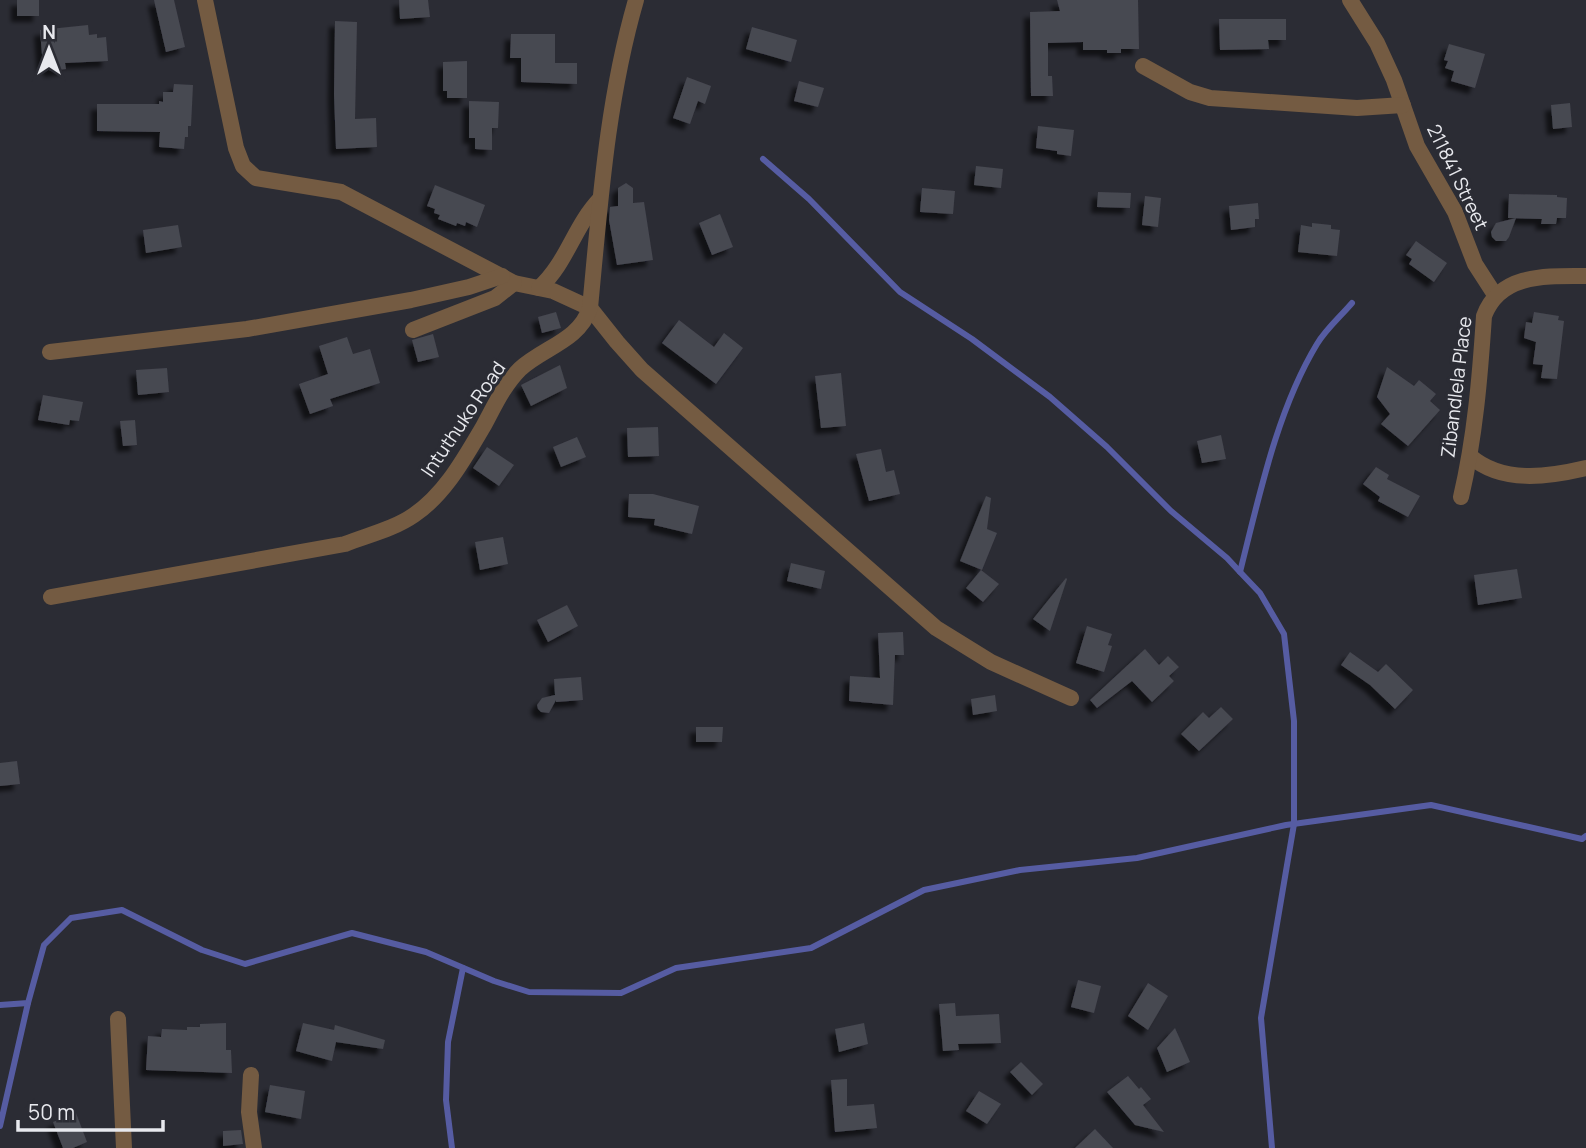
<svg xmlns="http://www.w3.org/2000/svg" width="1586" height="1148" font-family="Manrope,sans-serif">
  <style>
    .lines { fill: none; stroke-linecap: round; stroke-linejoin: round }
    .stream { stroke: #565ca2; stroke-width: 6 }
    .building { fill: #474851; filter: url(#shadow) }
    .street { stroke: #745b42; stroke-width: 16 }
    .labels { text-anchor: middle; stroke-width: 6; stroke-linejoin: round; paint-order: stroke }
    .street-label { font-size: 19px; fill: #e8e9ee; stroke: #2b2c34 }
  </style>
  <defs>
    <filter id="shadow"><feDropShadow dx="-6" dy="6" stdDeviation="2" flood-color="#0009"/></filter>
  </defs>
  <rect width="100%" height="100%" fill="#2b2c34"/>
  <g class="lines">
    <g class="stream">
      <polyline points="763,159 809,199 900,292 972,339 1050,397 1107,447 1171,511 1227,558 1240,572 1260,593 1284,634 1294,721 1294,824 1261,1018 1272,1148"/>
      <path d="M1240,572C1259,497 1277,410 1317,344C1326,329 1341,316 1352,303"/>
      <polyline points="0,1005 28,1003 44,945 71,918 122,910 202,950 245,964 352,933 426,952 494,981 529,992 621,993 676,968 811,948 924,890 1020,870 1137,858 1286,825 1431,805 1582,839 1586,836"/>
      <polyline points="0,1126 28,1003"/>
      <polyline points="452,1148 446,1100 448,1042 463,968"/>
    </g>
  </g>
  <g class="building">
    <rect x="17" y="0" width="22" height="16"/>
    <polygon points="154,0 174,0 185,47 166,52"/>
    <polygon points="399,0 428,0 430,17 400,19"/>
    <polygon points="1057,0 1138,0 1139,49 1121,49 1121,53 1107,53 1107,50 1083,50 1083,42 1048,43 1048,76 1052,76 1053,96 1031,96 1030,12 1060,11"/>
    <polygon points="1219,19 1286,19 1286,40 1268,40 1269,49 1220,50"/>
    <polygon points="335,21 357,22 355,119 376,118 377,147 336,149 334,94"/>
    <polygon points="88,25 89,35 97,34 97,38 106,37 108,61 65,63 66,69 50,71 49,66 43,67 40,30"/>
    <polygon points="752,27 797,40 791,62 746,49"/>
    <polygon points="511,34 555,34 555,63 577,63 577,84 521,82 521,58 510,58"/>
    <polygon points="1449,44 1485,54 1475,88 1451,81 1454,71 1445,68 1448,61 1444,60"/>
    <polygon points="467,61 467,98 447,98 447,91 443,91 443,62"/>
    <polygon points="687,77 711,86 705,104 698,101 690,124 673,118"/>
    <polygon points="799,81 824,88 818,107 794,101"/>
    <polygon points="174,84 193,85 191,126 188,126 188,137 185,137 184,149 159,147 160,132 97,131 97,104 159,104 159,101 163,102 163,92 173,92"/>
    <polygon points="469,101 499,102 498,128 492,128 492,150 475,149 475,138 469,138"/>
    <polygon points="1570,103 1572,127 1553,129 1551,105"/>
    <polygon points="1038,126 1074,130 1071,156 1057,154 1057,151 1036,148"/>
    <polygon points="976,166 1003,169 1001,188 974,185"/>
    <polygon points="626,183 633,188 633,203 644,202 653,260 617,265 609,220 610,207 618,206 618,188"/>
    <polygon points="435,185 485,205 477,227 466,222 465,226 457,223 456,226 438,219 440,215 434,213 435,209 427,206"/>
    <polygon points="922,188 955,191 953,214 920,212"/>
    <polygon points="1098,192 1131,193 1130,208 1097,207"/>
    <polygon points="1509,194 1557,195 1557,197 1567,198 1566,218 1557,218 1556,224 1541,224 1542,219 1508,218"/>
    <polygon points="1145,196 1161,198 1158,227 1142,225"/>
    <polygon points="1258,203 1259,219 1255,219 1255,227 1231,230 1229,206"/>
    <polygon points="720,214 733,247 712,255 699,223"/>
    <polygon points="1516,218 1509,237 1506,241 1496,241 1492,237 1491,232 1496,223"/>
    <polygon points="1312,223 1331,225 1331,229 1340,230 1337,256 1298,252 1301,225 1312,227"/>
    <polygon points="178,225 182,247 146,253 143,230"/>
    <polygon points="1416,241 1447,263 1434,282 1409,264 1412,259 1406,255"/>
    <polygon points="556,312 561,328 542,333 538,317"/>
    <polygon points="1534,312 1559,316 1558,320 1564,321 1557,379 1541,378 1543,365 1533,364 1536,342 1524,338 1526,322 1532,323"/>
    <polygon points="679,320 714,347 724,333 743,348 716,384 662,343"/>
    <polygon points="433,334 439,357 418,362 412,340"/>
    <polygon points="347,337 353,354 370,349 380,383 330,399 333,406 310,414 299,384 328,374 319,346"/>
    <polygon points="560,365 567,388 531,406 521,385"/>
    <polygon points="1387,367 1414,386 1419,380 1436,394 1430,401 1440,410 1408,446 1381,424 1390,414 1377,397"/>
    <polygon points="167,368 169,392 138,395 136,370"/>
    <polygon points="841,373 846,426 821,428 815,376"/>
    <polygon points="43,395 83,402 79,421 70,420 69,425 38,420"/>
    <polygon points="135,420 137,445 123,446 120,421"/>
    <polygon points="658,427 659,456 628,457 627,428"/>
    <polygon points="1221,435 1226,459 1202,463 1197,441"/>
    <polygon points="577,437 586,457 561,467 553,447"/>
    <polygon points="487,447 514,465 499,486 473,468"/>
    <polygon points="881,449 886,472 894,470 900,494 869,501 856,454"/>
    <polygon points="1376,467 1389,475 1387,479 1420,496 1408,517 1378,501 1380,497 1363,484"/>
    <polygon points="629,494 653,494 699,506 692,534 654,525 655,519 628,517"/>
    <polygon points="986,496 991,498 987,529 997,533 982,570 960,561"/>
    <polygon points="503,537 508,564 480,570 475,542"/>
    <polygon points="791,563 825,571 821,589 787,581"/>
    <polygon points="1517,569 1522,598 1478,605 1474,575"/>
    <polygon points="981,570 999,584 983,602 966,588"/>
    <polygon points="1066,578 1067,579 1050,631 1033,619"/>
    <polygon points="567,605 578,626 548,642 537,620"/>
    <polygon points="1087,626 1112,634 1108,645 1112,646 1104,672 1076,663"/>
    <polygon points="903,632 904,655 895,655 893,705 849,701 850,676 880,678 878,633"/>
    <polygon points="1145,649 1159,665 1168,656 1179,667 1169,676 1174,681 1152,702 1132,681 1097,708 1090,700"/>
    <polygon points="1350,652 1378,672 1386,664 1413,690 1395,709 1370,685 1341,665"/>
    <polygon points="581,677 583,700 556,702 556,700 549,713 541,712 538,709 537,705 542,698 555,695 554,679"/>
    <polygon points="995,695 997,711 973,715 971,699"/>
    <polygon points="1221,707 1233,719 1199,751 1181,734 1203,712 1209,718"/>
    <polygon points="696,727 723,727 722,742 696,742"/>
    <polygon points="17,761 20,784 0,786 0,763"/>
    <polygon points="1078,980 1101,986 1094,1013 1071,1007"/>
    <polygon points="1148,983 1168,996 1148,1030 1128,1016"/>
    <polygon points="955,1003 956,1016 999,1014 1001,1043 958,1044 959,1050 943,1051 939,1004"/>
    <polygon points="226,1023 226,1050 231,1050 232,1073 146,1070 148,1036 161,1037 162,1029 187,1030 187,1027 200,1027 200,1024"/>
    <polygon points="303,1023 334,1030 335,1025 385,1040 383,1049 336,1042 332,1061 296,1051"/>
    <polygon points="864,1023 868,1044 839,1052 835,1029"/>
    <polygon points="1175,1028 1190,1062 1167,1072 1157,1048"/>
    <polygon points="1021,1062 1043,1084 1032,1095 1010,1072"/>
    <polygon points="1128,1076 1139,1089 1141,1087 1151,1099 1143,1105 1164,1132 1135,1125 1107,1092"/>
    <polygon points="847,1079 847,1106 874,1104 877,1128 835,1132 831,1080"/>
    <polygon points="270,1085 305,1091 301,1119 265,1112"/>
    <polygon points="979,1091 1001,1104 987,1124 966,1111"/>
    <polygon points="76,1113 87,1142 73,1148 63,1148 53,1122"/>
    <polygon points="1095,1129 1113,1148 1075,1148"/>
    <polygon points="241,1130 243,1144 223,1146 223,1131"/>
  </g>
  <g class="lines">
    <g class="street">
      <polyline points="205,0 236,148 243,166 256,178 341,192 514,283 553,291 590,308 617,342 642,370 936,628 991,662 1071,698"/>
      <polyline points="1350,0 1377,43 1394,80 1417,146 1455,212 1475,264 1495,295"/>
      <polyline points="1143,66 1190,92 1210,98 1357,108 1403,105"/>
      <path d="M539,288C567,263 574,226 600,199"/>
      <polyline points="413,330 495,298 514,283"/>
      <polyline points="50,352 247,329 411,300 469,287 502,276"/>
      <path d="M1470,456C1502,484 1548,477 1586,468"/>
      <path d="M1461,497C1475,437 1480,377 1484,316C1500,273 1547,276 1586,276"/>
      <path d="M51,597L345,544C368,535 394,529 414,515C445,494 464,459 483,427C494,407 503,386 520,369C544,347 579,341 590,308C600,204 607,100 636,0"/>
      <polyline points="118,1019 124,1148"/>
      <polyline points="251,1075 249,1112 254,1148"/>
    </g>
  </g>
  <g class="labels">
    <g class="street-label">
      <text transform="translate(1458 177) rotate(64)" y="7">211841 Street</text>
      <text transform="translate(1456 387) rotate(-83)" y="7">Zibandlela Place</text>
      <text transform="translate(463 419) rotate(-56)" y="7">Intuthuko Road</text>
    </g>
  </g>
  <g transform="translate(49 49)" stroke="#2b2c34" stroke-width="5" paint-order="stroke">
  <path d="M0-5L12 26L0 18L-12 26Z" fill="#e8e9ee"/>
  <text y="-10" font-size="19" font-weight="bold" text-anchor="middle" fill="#e8e9ee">N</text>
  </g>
  <path d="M18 1120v10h145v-10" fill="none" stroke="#e8e9ee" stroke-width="3.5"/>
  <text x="28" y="1120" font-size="21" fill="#e8e9ee" stroke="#2b2c34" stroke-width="5" paint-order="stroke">50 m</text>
</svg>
